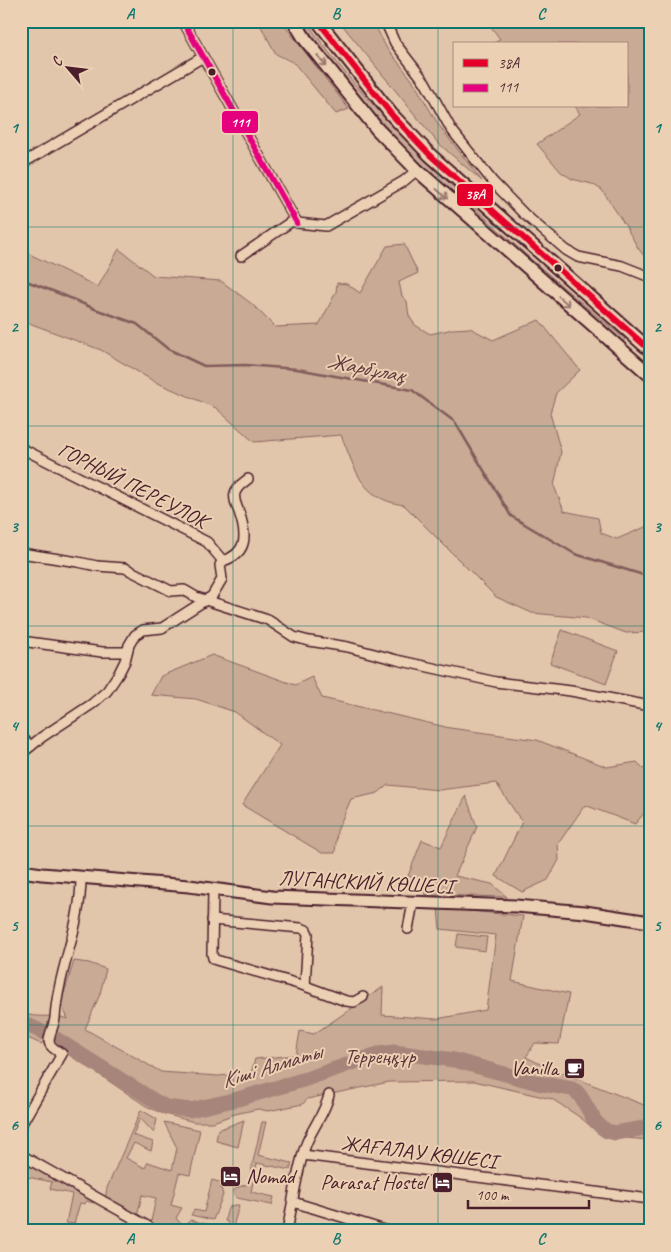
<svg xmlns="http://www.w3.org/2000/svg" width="671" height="1252" font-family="Caveat,sans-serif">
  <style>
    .green { fill: #c9aa95; stroke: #8a6460 }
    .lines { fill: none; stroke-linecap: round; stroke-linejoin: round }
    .stream { stroke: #825c5a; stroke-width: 2.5 }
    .river { stroke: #a7857a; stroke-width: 15 }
    .street-casing { stroke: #4a1f2b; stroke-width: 12 }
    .secondary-casing { stroke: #4a1f2b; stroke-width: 15 }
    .primary-casing { stroke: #4a1f2b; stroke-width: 16 }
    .street { stroke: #ecd0b3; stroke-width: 9 }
    .secondary { stroke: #ecd0b3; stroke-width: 11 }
    .primary { stroke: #ecd0b3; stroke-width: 12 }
    .bus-1-casing { stroke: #ecd0b3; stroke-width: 10 }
    .bus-2-casing { stroke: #ecd0b3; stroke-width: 10 }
    .bus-1 { stroke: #e4002b; stroke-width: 6 }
    .bus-2 { stroke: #e5007d; stroke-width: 6 }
    .oneway { stroke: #9b786f }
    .grid { fill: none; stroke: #0f766e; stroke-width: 1; stroke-opacity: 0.55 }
    .bus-dot { fill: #4a1f2b; stroke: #ecd0b3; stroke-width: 2 }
    .labels { text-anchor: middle; stroke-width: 4; stroke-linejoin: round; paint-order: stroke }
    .street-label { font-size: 21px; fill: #4a1f2b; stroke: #ecd0b3 }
    .park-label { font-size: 21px; fill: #5d343b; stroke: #ecd0b3 }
    .poi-label { font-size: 21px; fill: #4a1f2b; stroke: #ecd0b3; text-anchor: end }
    .water-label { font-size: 22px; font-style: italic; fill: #61383f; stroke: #ecd0b3 }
    .line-badge { stroke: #ecd0b3; stroke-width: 2 }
    .badge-label { font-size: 14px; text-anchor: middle; font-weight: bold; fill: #fff }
    .neatline { fill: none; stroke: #0f766e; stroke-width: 2 }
    .grid-label { font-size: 16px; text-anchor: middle; font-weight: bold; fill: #0f766e }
  </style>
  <rect width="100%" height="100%" fill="#e2c6ab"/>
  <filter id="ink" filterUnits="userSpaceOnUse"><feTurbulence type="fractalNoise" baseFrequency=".02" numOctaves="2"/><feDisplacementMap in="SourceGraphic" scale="10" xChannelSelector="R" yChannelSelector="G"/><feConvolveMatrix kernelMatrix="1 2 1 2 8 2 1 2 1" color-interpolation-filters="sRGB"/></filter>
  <g filter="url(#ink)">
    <g class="green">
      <polygon points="258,21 281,21 349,109 336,114 294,63 276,54"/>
      <path d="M302,21H306C337,66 373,106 412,146C479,215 551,278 625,339L623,342C506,246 387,147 302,21Z"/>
      <polygon points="339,21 373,21 386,47 413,81 438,124 482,181 438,143"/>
      <polygon points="487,21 650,21 650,264 638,248 625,225 602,190 592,184 572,179 561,172 537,144 580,114 575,106 627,106 627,44 493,44 500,39"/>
      <path d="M404,244L418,273L399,282L402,296L407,301L409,316L415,325L430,334L453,329L470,328L493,340L539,320L580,370L556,393L550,413L561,452L554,486L564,511L598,518L601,533L617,539L650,525V632L626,633L586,618L532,613L496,597L404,505C360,499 356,470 341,435L254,442L216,408L155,382L101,350L21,320V250L98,287L119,249L154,276L221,281L252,304L275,327L319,325L336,292L337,283L347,284L360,293L387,246Z"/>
      <polygon points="562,630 618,651 606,684 550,663"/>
      <polygon points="212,655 295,685 312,677 322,698 450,728 537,740 607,767 637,762 648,773 650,781 650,806 635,824 585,805 558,844 559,860 548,880 522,892 496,876 522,822 496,783 439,790 388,785 378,793 351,799 337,831 335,853 322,853 242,805 280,745 235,712 196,699 151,695 161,676"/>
      <polygon points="466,796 477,827 455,876 492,884 507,897 426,895 424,881 408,876 422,840 441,847"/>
      <path d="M438,908L523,916L512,981L569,994L559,1044L535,1043L526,1057L542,1065L644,1105L650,1104V1140L602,1136L581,1118L552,1099L474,1081L389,1082L307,1099L303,1104L268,1111L258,1109L235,1114L213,1122H194L161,1113L146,1106L67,1053L43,1042L41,1044L21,1035V1012C36,1020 52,1013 68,1019L61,1003L74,961L89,963L106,969L100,994L85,1029L161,1072L218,1076L251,1073L255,1059L296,1055L300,1031L314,1034L383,987L382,1015L436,1019L486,1010L496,935L440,929Z"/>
      <polygon points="458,934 487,937 485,951 456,947"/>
      <polygon points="141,1110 157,1119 154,1133 140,1118 133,1135 153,1142 151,1151 134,1143 126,1158 145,1168 148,1162 172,1170 177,1148 164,1122 200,1130 190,1175 179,1173 171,1205 182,1208 176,1218 181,1224 187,1225 190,1220 211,1225 210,1231 177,1231 165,1228 164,1231 149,1231 156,1198 142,1195 137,1217 105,1199 107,1188"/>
      <polygon points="244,1120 238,1147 216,1141 218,1130"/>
      <polygon points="262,1122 266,1122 258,1155 292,1163 290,1170 257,1163 251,1192 274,1197 272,1205 237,1198 233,1193 236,1188 248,1184"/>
      <polygon points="22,1162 88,1196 94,1203 86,1201 85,1204 80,1203 74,1224 66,1223 72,1194 50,1189 52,1182 23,1176 21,1182"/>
      <polygon points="212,1180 222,1183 221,1188 223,1195 213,1220 191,1215 194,1210 204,1212"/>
      <path d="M235,1205H239L232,1231H226L228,1222L225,1221C227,1213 226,1206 235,1205Z"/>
    </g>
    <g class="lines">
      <polyline class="stream" points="21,279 63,295 95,309 137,324 168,349 204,366 246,365 297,369 412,390 455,422 511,516 575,554 650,577"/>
      <polyline class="river" points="21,1022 53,1037 155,1101 166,1107 190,1110 238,1099 306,1079 378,1054 394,1052 454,1060 538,1083 572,1089 577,1092 581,1097 595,1121 601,1127 607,1131 615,1133 650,1127"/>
      <defs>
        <g id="street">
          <polyline points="183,21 297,223 326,226 404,181 417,170"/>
          <polyline points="385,21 395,43 425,82 451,129 493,182 524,214 566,250 578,257 622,266 650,277"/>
          <polyline points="21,164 203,57"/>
          <polyline points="241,256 295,219"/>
          <polyline points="21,448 207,542 223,561"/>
          <polyline points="21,553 78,562 97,566 125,568 171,591 184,590 196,597 268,620 294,637 309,641 348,647 397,660 496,682 571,691 650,706"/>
          <polyline points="21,641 102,652 126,652"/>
          <polyline points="21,737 31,746"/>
          <path d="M21,754L42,737L92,704L107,691L119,673L125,661L129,645L135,635L143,630L162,628L212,596L222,579L220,565L223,561C248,553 247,535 239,512C237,506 233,500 235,493C237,486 243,483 248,479"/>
          <polyline points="213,889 212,954 213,958 216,960 305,986 346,1001 354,1002 363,997"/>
          <polyline points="212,920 301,928 306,930 308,934 305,986"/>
          <polyline points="408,929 413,903"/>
          <path d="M21,1125L62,1054C58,1051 49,1047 49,1041C49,1034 54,1026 55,1018C58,970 81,927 81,878"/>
          <polyline points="21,1155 149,1227"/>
          <polyline points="303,1155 650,1199"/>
          <polyline points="293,1202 388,1231"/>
          <path d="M287,1231C293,1203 296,1174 305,1147C311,1129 325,1114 329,1095"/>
        </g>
        <polyline id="secondary" points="21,871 42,874 189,886 272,897 516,906 585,912 650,922"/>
        <g id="primary">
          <polyline points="294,21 305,39 377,129 417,170 650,375"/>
          <polyline points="318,21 391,114 430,155 650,350"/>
        </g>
      </defs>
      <use href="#street" class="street-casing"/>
      <use href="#secondary" class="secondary-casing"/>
      <use href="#primary" class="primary-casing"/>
      <use href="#street" class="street"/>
      <use href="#secondary" class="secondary"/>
      <use href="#primary" class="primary"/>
      <defs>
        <polyline id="bus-1" points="318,21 391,114 430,155 650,350"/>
        <polyline id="bus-2" points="183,21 297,223"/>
      </defs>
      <use href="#bus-1" class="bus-1-casing"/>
      <use href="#bus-2" class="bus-2-casing"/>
      <use href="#bus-1" class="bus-1"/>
      <use href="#bus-2" class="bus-2"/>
    </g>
    <defs><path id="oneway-shaft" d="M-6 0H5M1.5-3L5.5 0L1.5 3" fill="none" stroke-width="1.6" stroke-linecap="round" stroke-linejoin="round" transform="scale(1.25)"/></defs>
    <g class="oneway">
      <use href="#oneway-shaft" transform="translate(322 61) rotate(51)"/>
      <use href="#oneway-shaft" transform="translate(442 194) rotate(42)"/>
      <use href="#oneway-shaft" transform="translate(564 301) rotate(41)"/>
    </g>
  </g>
  <path class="grid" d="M233,21V1231M438,21V1231M21,227H650M21,426H650M21,626H650M21,826H650M21,1025H650"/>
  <defs>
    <symbol id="cafe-square" viewBox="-11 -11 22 22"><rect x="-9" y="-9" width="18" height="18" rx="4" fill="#4a1f2b" stroke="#ecd0b3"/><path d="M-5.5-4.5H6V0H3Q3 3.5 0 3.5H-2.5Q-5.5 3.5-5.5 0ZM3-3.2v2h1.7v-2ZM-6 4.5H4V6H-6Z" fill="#fff"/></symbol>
    <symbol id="hotel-square" viewBox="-11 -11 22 22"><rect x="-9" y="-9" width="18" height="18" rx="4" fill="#4a1f2b" stroke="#ecd0b3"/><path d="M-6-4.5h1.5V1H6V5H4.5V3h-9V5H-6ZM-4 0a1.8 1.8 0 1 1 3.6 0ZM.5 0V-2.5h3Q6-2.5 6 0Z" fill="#fff"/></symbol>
  </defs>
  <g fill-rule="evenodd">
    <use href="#cafe-square" x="562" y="1056" width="25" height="25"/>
    <use href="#hotel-square" x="218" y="1164" width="25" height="25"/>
    <use href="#hotel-square" x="430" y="1170" width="25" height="25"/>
  </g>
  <g class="bus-dot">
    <circle cx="212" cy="72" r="4.5"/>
    <circle cx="558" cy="268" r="4.5"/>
  </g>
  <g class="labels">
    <g class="street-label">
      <text transform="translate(133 485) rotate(27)" y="7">ГОРНЫЙ ПЕРЕУЛОК</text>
      <text transform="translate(366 882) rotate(3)" y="7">ЛУГАНСКИЙ КӨШЕСІ</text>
      <text transform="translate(419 1152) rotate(7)" y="7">ЖАҒАЛАУ КӨШЕСІ</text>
    </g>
    <g class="park-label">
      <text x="380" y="1063">Терреңқұр</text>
    </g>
    <g class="poi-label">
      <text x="558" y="1075">Vanilla</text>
      <text x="246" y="1183" text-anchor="start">Nomad</text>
      <text x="426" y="1189">Parasat Hostel</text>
    </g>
    <g class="water-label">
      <text transform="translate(366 367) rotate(11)" y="8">Жарбұлақ</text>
      <text transform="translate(271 1065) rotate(-17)" y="8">Кіші Алматы</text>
    </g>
  </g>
  <g class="line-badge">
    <rect x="221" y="110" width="38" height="24" rx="5" fill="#e5007d"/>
    <rect x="456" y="183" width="38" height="24" rx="5" fill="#e4002b"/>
  </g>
  <g class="badge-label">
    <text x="240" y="127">111</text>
    <text x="475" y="199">38А</text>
  </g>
  <rect width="671" height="1252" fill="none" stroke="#ecd0b3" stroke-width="55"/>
  <rect x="453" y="42" width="175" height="65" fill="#ecd0b3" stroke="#ab897d"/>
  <rect x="463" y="59" width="25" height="8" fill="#e4002b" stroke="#ab897d"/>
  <text x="498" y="68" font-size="15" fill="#4a1f2b">38А</text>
  <rect x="463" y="84" width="25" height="8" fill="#e5007d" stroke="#ab897d"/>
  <text x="498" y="92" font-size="15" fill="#4a1f2b">111</text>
  <g transform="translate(68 68) rotate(298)" stroke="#ecd0b3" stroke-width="4" paint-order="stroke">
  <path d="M0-4L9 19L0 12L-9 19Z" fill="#4a1f2b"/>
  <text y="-8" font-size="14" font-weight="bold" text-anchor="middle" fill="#4a1f2b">С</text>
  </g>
  <path d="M468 1200v8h121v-8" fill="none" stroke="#4a1f2b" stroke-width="2.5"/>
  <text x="476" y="1200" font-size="15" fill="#4a1f2b" stroke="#ecd0b3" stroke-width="4" paint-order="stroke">100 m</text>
  <rect x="28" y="28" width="616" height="1196" class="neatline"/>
  <g class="grid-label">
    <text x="130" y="19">A</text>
    <text x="336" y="19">B</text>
    <text x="541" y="19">C</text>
    <text x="14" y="133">1</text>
    <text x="657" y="133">1</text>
    <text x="14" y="332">2</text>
    <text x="657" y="332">2</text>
    <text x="14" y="532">3</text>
    <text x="657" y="532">3</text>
    <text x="14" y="731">4</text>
    <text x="657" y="731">4</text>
    <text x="14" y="931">5</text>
    <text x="657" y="931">5</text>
    <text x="14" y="1130">6</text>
    <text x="657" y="1130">6</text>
    <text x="130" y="1244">A</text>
    <text x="336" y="1244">B</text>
    <text x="541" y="1244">C</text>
  </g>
</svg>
